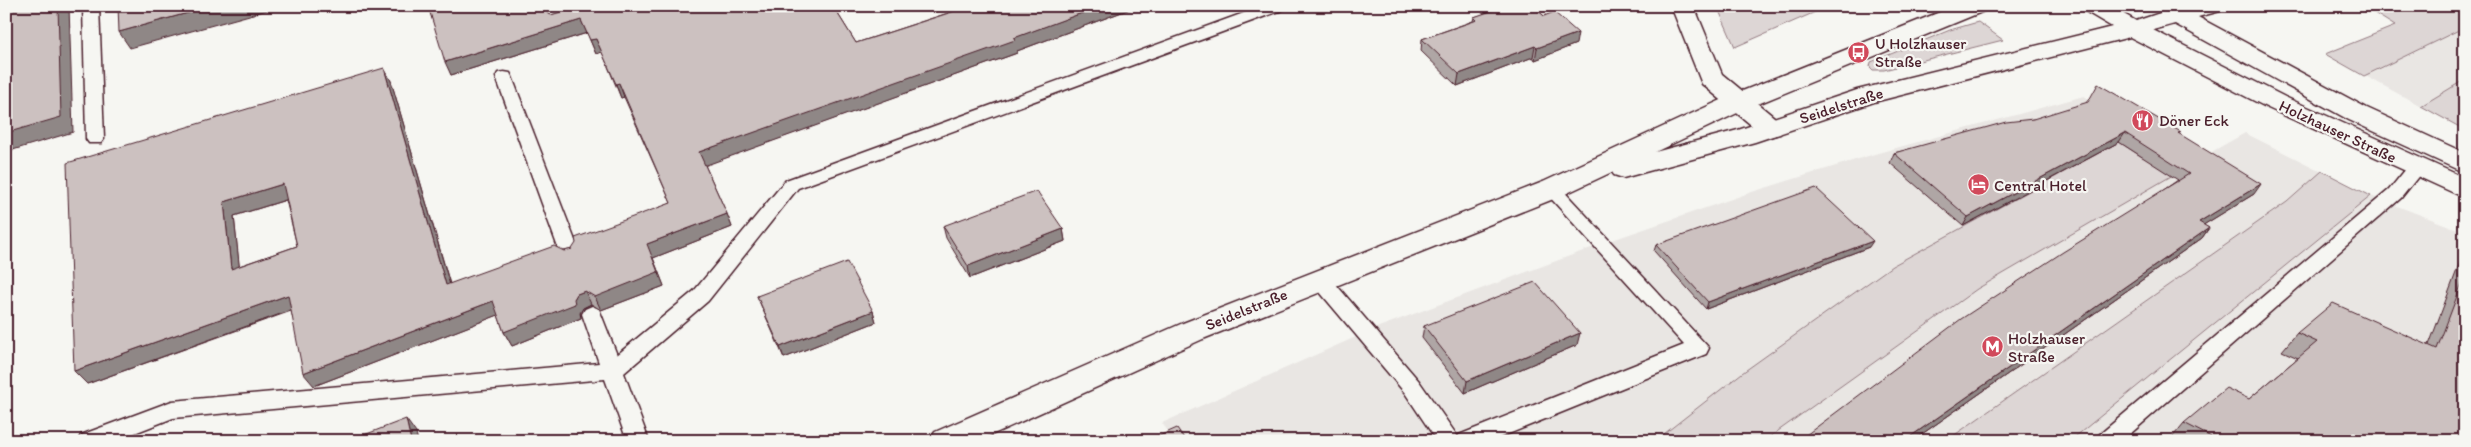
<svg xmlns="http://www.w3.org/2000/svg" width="2471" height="447" font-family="Itim,sans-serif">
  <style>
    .built { fill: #e9e6e3 }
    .green { fill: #ddd6d5; stroke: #947a80 }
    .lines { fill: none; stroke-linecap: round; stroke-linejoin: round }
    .lane-casing { stroke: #4a1f2b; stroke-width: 3 }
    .street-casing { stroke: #4a1f2b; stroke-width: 3 }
    .secondary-casing { stroke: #4a1f2b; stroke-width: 3 }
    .lane { fill: #f6f6f2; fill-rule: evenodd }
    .street { fill: #f6f6f2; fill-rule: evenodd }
    .secondary { fill: #f6f6f2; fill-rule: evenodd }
    .wall { fill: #afa6a5; stroke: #4a1f2b; fill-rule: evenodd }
    .shaded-wall { fill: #8f8786; stroke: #4a1f2b }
    .building { fill: #ccc1c0; stroke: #4a1f2b; fill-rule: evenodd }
    .labels { text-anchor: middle; stroke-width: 4.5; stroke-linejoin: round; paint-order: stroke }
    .poi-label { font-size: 16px; fill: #4a1f2b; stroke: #f6f6f2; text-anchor: start }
    .street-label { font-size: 16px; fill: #4a1f2b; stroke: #f6f6f2 }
  </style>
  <rect width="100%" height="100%" fill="#f6f6f2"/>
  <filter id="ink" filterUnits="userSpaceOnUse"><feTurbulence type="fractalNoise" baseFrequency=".02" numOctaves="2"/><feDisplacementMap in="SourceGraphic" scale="10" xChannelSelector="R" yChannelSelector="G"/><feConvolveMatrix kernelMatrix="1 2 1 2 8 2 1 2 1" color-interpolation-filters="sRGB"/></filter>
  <g filter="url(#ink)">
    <g class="built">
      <polygon points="2383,6 2465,6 2465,130 2325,54 2395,26 2371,11"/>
      <polygon points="2084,96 2192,163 2245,133 2371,196 2465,232 2465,441 1175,441 1162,423 1376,328 1618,238 1752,192 1878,153"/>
    </g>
    <g class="green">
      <polygon points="1717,6 1829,6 1735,47"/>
      <polygon points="2383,6 2465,6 2465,27 2364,76 2325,54 2395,26 2371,11"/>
      <polygon points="1978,22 2003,40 1884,70 1873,70 1870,67 1871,62 1950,30"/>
      <polygon points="2464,80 2465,130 2421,106"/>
      <polygon points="2119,142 2142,157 2192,164 1977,289 1764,441 1655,441 1742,373 1892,266"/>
      <polygon points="2322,171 2371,196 2070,441 1946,441 2287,202"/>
    </g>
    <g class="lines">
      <defs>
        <g id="lane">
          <polygon points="83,6 99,6 104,139 101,143 89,143 86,139"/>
          <polygon points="542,6 558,6 561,15 589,6 614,6 612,9 556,27 548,22"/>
          <polygon points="1263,6 1287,6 1285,9 798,188 708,301 624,373 649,441 627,441 605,379 173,418 114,441 78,441 81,435 172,401 599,363 582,314 585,309 592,306 599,309 617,355 694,291 786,180"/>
          <polygon points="504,72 510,73 512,77 581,256 578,261 571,263 564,261 561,256 496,77 498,73"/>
          <polygon points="2416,162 2422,164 2425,168 2401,198 2122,441 2096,441 2099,435 2389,190 2410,164"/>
          <polygon points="1552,183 1558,185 1709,348 1706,354 1491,441 1437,441 1405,393 1313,284 1310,279 1313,274 1320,272 1327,274 1419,381 1458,437 1459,435 1684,345 1546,193 1543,189 1546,185"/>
        </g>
        <polygon id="street" points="1671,6 1694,6 1722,74 1780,122 1784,128 1780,134 1771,136 1762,134 1702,84"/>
        <polygon id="secondary" points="1955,6 1987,6 1984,11 1748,108 1655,152 1738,130 1857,90 2112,27 2085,11 2082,6 2110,6 2136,21 2160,13 2163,7 2166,6 2223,6 2220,11 2198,17 2367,108 2465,153 2465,173 2349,120 2175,24 2153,30 2285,97 2465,178 2465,198 2268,108 2130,37 1874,102 1755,142 1623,178 1614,175 1612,172 1561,196 1203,339 978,441 930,441 935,432 1183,323 1543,182 1730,96"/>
      </defs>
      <use href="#lane" class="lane-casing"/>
      <use href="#street" class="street-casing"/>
      <use href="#secondary" class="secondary-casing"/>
      <use href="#lane" class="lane"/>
      <use href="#street" class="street"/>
      <use href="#secondary" class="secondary"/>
    </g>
    <g class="wall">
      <path d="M428,6H541V10L551,15L562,12L559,6H833L856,43L954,11V6H1138L1017,51V53L705,165L727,214L732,227L653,258L664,286L601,310L591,304L583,308L580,313L581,318L512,346L504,332L498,315L314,386L291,311L87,384L74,371L384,68L391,81L450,284L572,249L671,203L624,97L621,98L602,52L596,54L587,33L451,75ZM286,200L297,246L239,266L234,216Z"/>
      <polygon points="1476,6 1533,6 1576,44 1535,60 1533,57 1457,86 1421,51 1422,39 1473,21 1474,17 1484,14"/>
      <polygon points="2033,119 2180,134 2254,194 2203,225 2209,228 2202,238 1912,441 1798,441 2178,180 2119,142 1963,226 1890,163 1894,153"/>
      <polygon points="943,226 1063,229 1065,241 970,278 946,238"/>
      <polygon points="1656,245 1869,247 1706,309 1654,251"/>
      <polygon points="2465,252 2465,441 2170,440 2184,423 2249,399 2298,358 2282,351 2297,333 2429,345 2463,254"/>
      <polygon points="757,296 873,311 876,322 784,358 762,308"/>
      <polygon points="1424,326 1577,345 1465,393 1422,338"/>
    </g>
    <g class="shaded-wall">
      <polygon points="58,6 69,6 73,132 6,152 6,133"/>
      <polygon points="213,6 282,6 130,48 119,32"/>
      <polygon points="559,6 582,6 562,13"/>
      <polygon points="1101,6 1138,6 1017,51 1017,53 704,166 699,152"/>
      <polygon points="581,20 587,33 451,75 445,62"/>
      <polygon points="1578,33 1576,44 1535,60 1537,48"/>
      <polygon points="596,39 602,52 596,54 590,40"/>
      <polygon points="1535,46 1533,57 1457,86 1459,74"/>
      <polygon points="384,68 391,81 454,299 446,285"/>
      <polygon points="619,83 624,97 621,98 616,84"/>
      <polygon points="2125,133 2119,142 1963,226 1968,217"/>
      <polygon points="283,184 292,198 234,216 241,282 231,269 224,202"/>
      <polygon points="2261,184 2254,194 2192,232 2199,222"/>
      <polygon points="727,214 732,227 653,258 664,286 601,310 595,297 647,244"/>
      <polygon points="2209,228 2202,238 1912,441 1904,441"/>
      <polygon points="1063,229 1065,241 970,278 968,266"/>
      <polygon points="1873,241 1869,247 1706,309 1708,302"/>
      <polygon points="585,291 591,304 583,308 580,313 581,318 512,346 504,332 574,299 577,294"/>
      <polygon points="288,295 297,308 87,384 74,371"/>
      <polygon points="493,301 501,314 314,386 303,373"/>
      <polygon points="873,311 876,322 784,358 780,347"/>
      <polygon points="1580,333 1577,345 1465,393 1467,381"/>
      <polygon points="406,419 416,433 418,441 411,441"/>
    </g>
    <g class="building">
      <polygon points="6,6 58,6 61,117 6,133"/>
      <polygon points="118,6 213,6 119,32"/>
      <path d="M428,6H539L540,9L551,15L580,6H833L856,43L961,9L959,6H1101L1014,38L1015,40L699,152L727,214L647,244L658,272L595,297L585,291L577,294L574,299L575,304L504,332L493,301L303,373L288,295L74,371L67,163L384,68L446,285L554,246L564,251L572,249L576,243L575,238L671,203L619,83L616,84L596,39L590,40L581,20L445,62ZM283,184L297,246L231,269L224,202Z"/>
      <polygon points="1490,6 1533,6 1544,16 1554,12 1578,33 1537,48 1535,46 1459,74 1422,39 1477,20 1474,17 1494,10"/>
      <polygon points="2098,84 2181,132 2178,133 2261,184 2199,222 2209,228 1904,441 1798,441 1961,319 2063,252 2189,174 2125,133 1968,217 1894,153 2006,122 2033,119 2088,102"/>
      <polygon points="1816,188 1873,241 1708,302 1656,245"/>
      <polygon points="1037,191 1063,229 968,266 943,226"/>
      <polygon points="847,262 873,311 780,347 757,296"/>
      <polygon points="2465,275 2465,441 2219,441 2184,423 2226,388 2249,399 2317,342 2297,333 2333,303 2437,349"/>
      <polygon points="1535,282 1580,333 1467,381 1424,326"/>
      <polygon points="406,419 411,441 352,441 351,440"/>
      <polygon points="1177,428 1186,441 1148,441"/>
    </g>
  </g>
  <defs>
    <symbol id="bus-disc" viewBox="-11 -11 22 22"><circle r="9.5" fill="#d1495b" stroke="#f6f6f2"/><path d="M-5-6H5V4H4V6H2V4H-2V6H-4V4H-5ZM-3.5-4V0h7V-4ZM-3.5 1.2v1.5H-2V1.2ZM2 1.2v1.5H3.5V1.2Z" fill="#fff"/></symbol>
    <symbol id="restaurant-disc" viewBox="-11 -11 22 22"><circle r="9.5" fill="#d1495b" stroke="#f6f6f2"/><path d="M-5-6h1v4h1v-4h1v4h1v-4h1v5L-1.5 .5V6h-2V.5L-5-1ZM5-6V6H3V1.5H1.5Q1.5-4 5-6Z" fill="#fff"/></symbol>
    <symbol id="hotel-disc" viewBox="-11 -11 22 22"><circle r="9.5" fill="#d1495b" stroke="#f6f6f2"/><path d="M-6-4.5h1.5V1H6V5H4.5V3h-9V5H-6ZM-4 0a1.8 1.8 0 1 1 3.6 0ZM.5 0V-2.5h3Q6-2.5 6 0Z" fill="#fff"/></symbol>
    <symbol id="metro-disc" viewBox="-11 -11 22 22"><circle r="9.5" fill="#d1495b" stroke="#f6f6f2"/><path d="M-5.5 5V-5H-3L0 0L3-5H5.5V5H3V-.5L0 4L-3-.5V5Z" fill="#fff"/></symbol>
  </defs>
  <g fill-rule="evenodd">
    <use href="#bus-disc" x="1846" y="40" width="25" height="25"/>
    <use href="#restaurant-disc" x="2130" y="108" width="25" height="25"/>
    <use href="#hotel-disc" x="1966" y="172" width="25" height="25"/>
    <use href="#metro-disc" x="1980" y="334" width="25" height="25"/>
  </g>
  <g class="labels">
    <g class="poi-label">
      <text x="1875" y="49">U Holzhauser<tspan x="1875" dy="18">Straße</tspan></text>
      <text x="2159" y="126">Döner Eck</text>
      <text x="1994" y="191">Central Hotel</text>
      <text x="2008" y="344">Holzhauser<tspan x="2008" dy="18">Straße</tspan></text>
    </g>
    <g class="street-label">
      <text transform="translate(1841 105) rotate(-18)" y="6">Seidelstraße</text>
      <text transform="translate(2338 131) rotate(25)" y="6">Holzhauser Straße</text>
      <text transform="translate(1246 309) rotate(-22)" y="6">Seidelstraße</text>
    </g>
  </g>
  <rect width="2471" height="447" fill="none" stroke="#f6f6f2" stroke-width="25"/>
  <rect x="12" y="12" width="2446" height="422" fill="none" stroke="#4a1f2b" stroke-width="2" filter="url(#ink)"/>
</svg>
